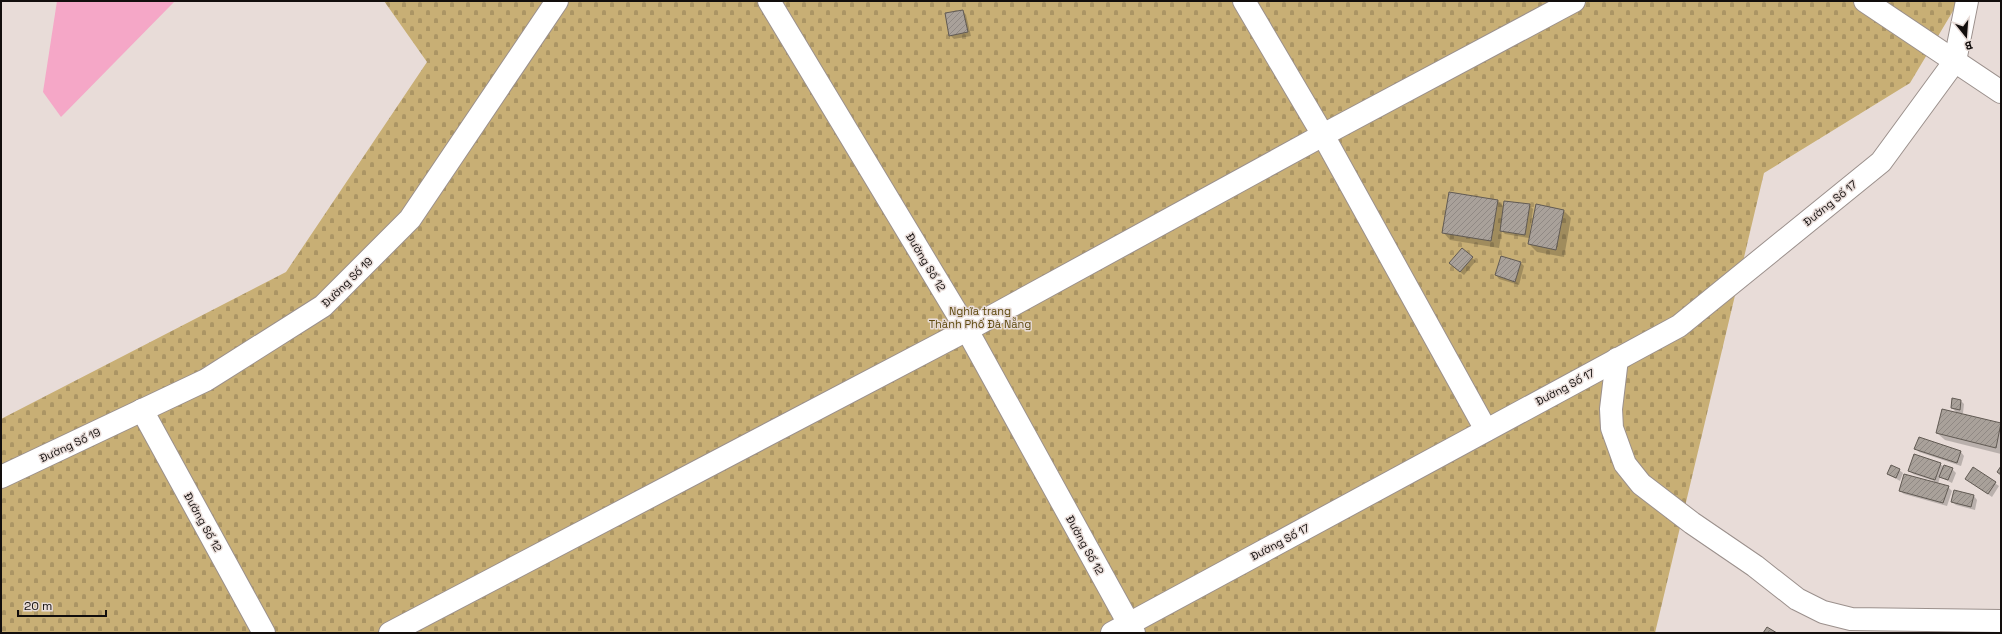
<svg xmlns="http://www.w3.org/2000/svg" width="2002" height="634" font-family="'Space Grotesk',sans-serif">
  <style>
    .cemetery { fill: url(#cemetery-stones) }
    .water { fill: #f5a7c7 }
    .shadow { fill: #0003 }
    .building { fill: url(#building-hatch); stroke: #615a53 }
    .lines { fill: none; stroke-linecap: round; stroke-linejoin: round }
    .minor-casing { stroke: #9b908c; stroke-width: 24 }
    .minor { stroke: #fff; stroke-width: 22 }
    .labels { text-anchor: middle; stroke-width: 3; stroke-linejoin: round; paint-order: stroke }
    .street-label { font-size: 11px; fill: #120e0d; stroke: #e8dcd8 }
    .park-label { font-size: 11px; fill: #5f4a10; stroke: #e8dcd8 }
  </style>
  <defs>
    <pattern id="cemetery-stones" width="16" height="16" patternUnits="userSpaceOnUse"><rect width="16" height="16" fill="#c8af75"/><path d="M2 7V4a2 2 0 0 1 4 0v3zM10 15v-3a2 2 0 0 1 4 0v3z" fill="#ab9564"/></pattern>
    <pattern id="building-hatch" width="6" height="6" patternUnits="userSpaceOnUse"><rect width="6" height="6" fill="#a9a19a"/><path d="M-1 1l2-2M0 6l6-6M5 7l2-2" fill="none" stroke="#908984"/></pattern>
  </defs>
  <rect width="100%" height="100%" fill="#e8dcd8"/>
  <polygon class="cemetery" points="384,1 1959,1 1910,83 1764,173 1655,633 1,633 1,419 286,272 427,62"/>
  <polygon class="water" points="57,1 175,1 61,117 43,92"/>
  <g class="shadow">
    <polygon points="963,11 966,15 971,36 954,39 950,35"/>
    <polygon points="1450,193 1498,201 1504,207 1529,205 1533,209 1529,238 1505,234 1502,231 1499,248 1450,240 1443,232"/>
    <polygon points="1564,211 1571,218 1564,257 1537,252 1529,244"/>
    <polygon points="1472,258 1476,261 1464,275 1454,267"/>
    <polygon points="1521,263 1524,266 1519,285 1499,279 1496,275"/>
    <polygon points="1961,401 1964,404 1963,413 1957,413 1952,408"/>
    <polygon points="1943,410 2001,424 2001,454 1945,440 1937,433"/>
    <polygon points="1919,438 1961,452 1964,456 1961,466 1919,452 1916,449"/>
    <polygon points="1940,464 1944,467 1952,469 1956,473 1952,483 1940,477 1938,484 1948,487 1952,491 1947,506 1904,494 1900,491 1934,483 1934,481 1913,474 1909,470"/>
    <polygon points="1973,468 1999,486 1992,497 1966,479"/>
    <polygon points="1899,470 1903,473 1900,481 1888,474"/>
    <polygon points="1955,491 1974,496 1977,500 1975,510 1956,505 1952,502"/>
  </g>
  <g class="building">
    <polygon points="963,10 968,32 949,36 945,13"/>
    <polygon points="1449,192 1498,200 1491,241 1442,233"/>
    <polygon points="1504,201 1530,204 1525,235 1500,231"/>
    <polygon points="1536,204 1564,210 1556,250 1528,244"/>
    <polygon points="1462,248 1473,257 1460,272 1449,263"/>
    <polygon points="1501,256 1521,262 1515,282 1495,275"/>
    <polygon points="1952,398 1961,400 1960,410 1951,408"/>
    <polygon points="1942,409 2001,423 1996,448 1936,433"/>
    <polygon points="1919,437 1961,451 1957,463 1914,449"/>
    <polygon points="1914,454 1941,463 1935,480 1908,471"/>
    <polygon points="1891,465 1900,469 1896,478 1887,474"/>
    <polygon points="1944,465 1953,468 1948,480 1939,477"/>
    <polygon points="2001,466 2001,475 1997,472"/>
    <polygon points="1973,467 1996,482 1988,494 1965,479"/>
    <polygon points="1904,474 1949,486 1943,503 1899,491"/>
    <polygon points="1954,490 1974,495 1971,507 1951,502"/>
    <polygon points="1767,627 1777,633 1763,633"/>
  </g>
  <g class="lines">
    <defs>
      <g id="minor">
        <polyline points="769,1 967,330 1134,633"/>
        <polyline points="1244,1 1323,135 1486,430"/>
        <polyline points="1865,1 2001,92"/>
        <polyline points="1617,359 1611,409 1612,428 1625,464 1641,484 1692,523 1755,566 1797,599 1823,612 1851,619 2001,621"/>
        <polyline points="142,410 264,633"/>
        <polyline points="1,477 206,380 323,306 410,219 557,1"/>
        <polyline points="390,633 967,330 1323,135 1574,1"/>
        <polyline points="1112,633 1679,326 1881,162 1955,61 1967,1"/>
      </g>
    </defs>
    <use href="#minor" class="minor-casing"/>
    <use href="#minor" class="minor"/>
  </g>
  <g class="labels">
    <g class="street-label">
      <text transform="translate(1830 203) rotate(-39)" y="4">Đường Số 17</text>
      <text transform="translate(926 262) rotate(59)" y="4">Đường Số 12</text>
      <text transform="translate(347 282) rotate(-44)" y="4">Đường Số 19</text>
      <text transform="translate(1565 387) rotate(-28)" y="4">Đường Số 17</text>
      <text transform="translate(70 445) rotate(-25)" y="4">Đường Số 19</text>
      <text transform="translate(203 522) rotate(61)" y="4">Đường Số 12</text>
      <text transform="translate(1280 542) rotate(-28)" y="4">Đường Số 17</text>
      <text transform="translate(1085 545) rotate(61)" y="4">Đường Số 12</text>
    </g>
    <g class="park-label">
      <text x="980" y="315">Nghĩa trang<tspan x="980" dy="13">Thành Phố Đà Nẵng</tspan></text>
    </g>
  </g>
  <rect width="2002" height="634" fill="none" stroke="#120e0d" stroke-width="4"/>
  <g transform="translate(1966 36) rotate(163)" stroke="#e8dcd8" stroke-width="3" paint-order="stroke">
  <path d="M0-3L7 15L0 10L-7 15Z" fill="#120e0d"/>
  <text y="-6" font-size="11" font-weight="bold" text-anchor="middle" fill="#120e0d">B</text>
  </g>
  <path d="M18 610v6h88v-6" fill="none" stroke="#120e0d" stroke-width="2"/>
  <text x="24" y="610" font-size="12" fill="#120e0d" stroke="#e8dcd8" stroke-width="3" paint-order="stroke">20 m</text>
</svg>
